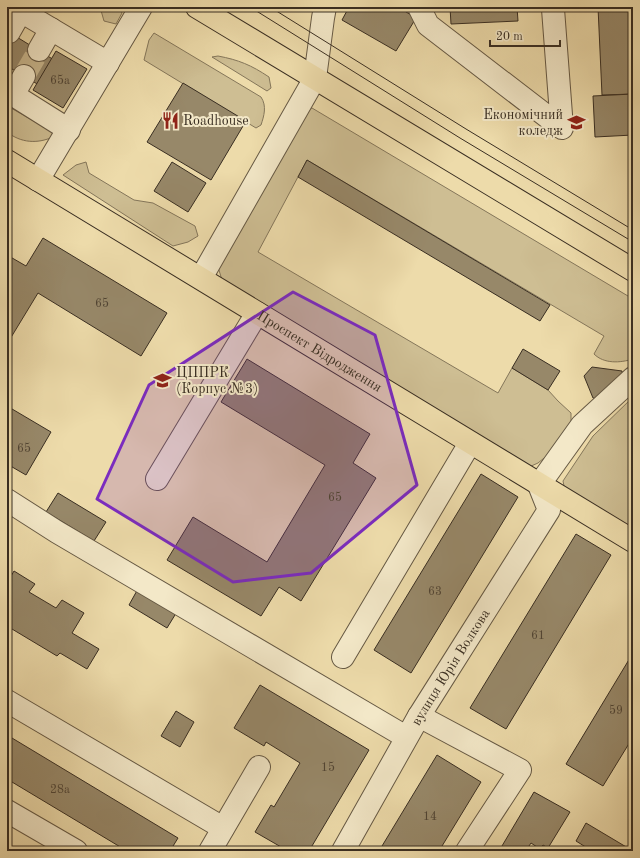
<svg xmlns="http://www.w3.org/2000/svg" width="640" height="858" font-family="'Old Standard TT',serif">
  <style>
    .green { fill: #cebe93; stroke: #84765a }
    .building { fill: #978869; stroke: #392e22 }
    .lines { fill: none; stroke-linecap: round; stroke-linejoin: round }
    .minor-tunnel { stroke: #c9b88f; stroke-width: 22; stroke-dasharray: 22 11; stroke-linecap: butt }
    .minor-casing { stroke: #665944; stroke-width: 24 }
    .major-casing { stroke: #392e22; stroke-width: 24 }
    .minor { stroke: #f3e8c8; stroke-width: 22 }
    .major { stroke: #eddbaa; stroke-width: 22 }
    .tram { stroke: #392e22; stroke-width: 1 }
    .marked { fill: #7b2cbf; fill-opacity: 0.2; stroke: #7b2cbf; stroke-width: 3; stroke-linejoin: round }
    .labels { text-anchor: middle; stroke-width: 4; stroke-linejoin: round; paint-order: stroke }
    .number-label { font-size: 12px; fill: #504434 }
    .poi-label { font-size: 14px; fill: #392e22; stroke: #f3e8c8; text-anchor: start }
    .street-label { font-size: 14px; fill: #392e22; stroke: #f3e8c8 }
  </style>
  <rect width="100%" height="100%" fill="#eddbaa"/>
  <filter id="stains"><feTurbulence type="fractalNoise" baseFrequency=".005" numOctaves="4"/><feColorMatrix values="0 0 0 0 .2 0 0 0 0 .09 0 0 0 0 .02 0 0 0 .5 -.17"/></filter>
  <radialGradient id="worn" r=".72"><stop offset=".6" stop-color="#630" stop-opacity="0"/><stop offset="1" stop-color="#630" stop-opacity=".3"/></radialGradient>
  <g class="green">
    <polygon points="100,7 120,7 122,13 116,24 104,21"/>
    <path d="M154,33L261,97C267,106 264,116 261,125L256,128L144,60L149,40Z"/>
    <path d="M218,56C239,60 251,65 269,77L271,88L267,91L212,57Z"/>
    <path d="M11,108L53,132V137C37,144 21,143 7,132V115Z"/>
    <path d="M312,108L633,299V359C620,363 604,364 594,354L604,336L307,160L258,252L498,393L512,368L548,390L558,401L571,413V422L549,454L538,463L529,467L222,280L218,267L307,110Z"/>
    <polygon points="86,162 89,173 134,200 153,203 195,226 198,236 188,242 173,246 63,175 76,165"/>
    <polygon points="633,397 633,529 570,491 564,486 563,481 593,436"/>
  </g>
  <g class="building">
    <polygon points="349,7 398,7 416,18 396,51 342,20"/>
    <polygon points="450,7 517,7 518,21 451,24"/>
    <polygon points="598,7 633,7 633,94 602,95"/>
    <polygon points="7,31 59,63 44,88 7,66"/>
    <polygon points="56,51 87,69 63,108 33,90"/>
    <polygon points="183,83 246,121 211,180 147,142"/>
    <polygon points="633,94 633,135 595,137 593,96"/>
    <polygon points="307,160 550,305 540,321 298,177"/>
    <polygon points="172,162 206,183 188,212 154,191"/>
    <polygon points="43,238 167,313 141,356 38,293 7,344 7,255 26,266"/>
    <polygon points="523,349 560,371 548,390 512,368"/>
    <polygon points="247,359 370,434 353,463 376,478 301,601 279,587 261,616 167,560 193,517 267,562 325,465 221,402"/>
    <polygon points="592,367 622,371 624,384 604,401 593,398 584,376"/>
    <polygon points="7,406 51,432 26,475 7,464"/>
    <polygon points="481,474 518,497 411,673 374,650"/>
    <polygon points="58,493 106,522 94,541 46,512"/>
    <polygon points="576,534 611,555 506,729 470,708"/>
    <polygon points="14,571 35,584 29,592 56,608 62,600 84,613 72,633 99,649 87,669 60,653 57,656 7,626 7,583"/>
    <polygon points="139,587 178,610 167,628 129,605"/>
    <polygon points="633,653 633,737 603,786 566,764"/>
    <polygon points="260,685 369,750 309,851 288,851 255,832 271,805 274,807 300,763 266,742 264,746 234,728"/>
    <polygon points="176,711 194,722 180,747 161,736"/>
    <polygon points="7,735 178,838 170,851 127,851 7,779"/>
    <polygon points="437,755 481,782 439,851 379,851"/>
    <polygon points="534,792 570,812 548,848 543,845 540,849 531,843 527,849 531,851 499,851"/>
    <polygon points="586,823 633,851 592,851 576,841"/>
  </g>
  <g class="lines">
    <polyline class="minor-tunnel" points="24,76 39,50"/>
    <defs>
      <g id="minor">
        <polyline points="14,7 108,63"/>
        <polyline points="419,7 428,25 562,128 553,9"/>
        <polyline points="9,32 21,11"/>
        <polyline points="39,50 51,29"/>
        <polyline points="7,91 69,130"/>
        <polyline points="13,95 24,76"/>
        <polyline points="38,180 141,7"/>
        <polyline points="201,278 315,78 323,18 325,7"/>
        <polyline points="157,479 257,313"/>
        <polyline points="7,500 57,532 406,737"/>
        <polyline points="343,657 470,443"/>
        <polyline points="7,701 223,828"/>
        <polyline points="419,716 520,770 467,851"/>
        <polyline points="7,811 76,851"/>
        <polyline points="210,851 259,767"/>
        <path id="s1" d="M343,851L419,716L549,510L539,485L582,425L633,378"/>
      </g>
      <g id="major">
        <polyline points="197,7 633,270"/>
        <path id="s2" d="M7,161L633,541"/>
      </g>
    </defs>
    <use href="#minor" class="minor-casing"/>
    <use href="#major" class="major-casing"/>
    <use href="#minor" class="minor"/>
    <use href="#major" class="major"/>
    <g class="tram">
      <polyline points="250,7 460,138 633,242"/>
      <polyline points="270,7 466,129 633,230"/>
    </g>
  </g>
  <path class="marked" d="M293,292L375,335L417,485L311,573L233,582L97,499L149,385Z"/>
  <defs>
    <symbol id="restaurant-bare" viewBox="-9 -9 18 18"><path d="M-5-6h1v4h1v-4h1v4h1v-4h1v5L-1.5 .5V6h-2V.5L-5-1ZM5-6V6H3V1.5H1.5Q1.5-4 5-6Z" fill="#8f2418" stroke="#f3e8c8" stroke-width="2.5" paint-order="stroke"/></symbol>
    <symbol id="university-bare" viewBox="-9 -9 18 18"><path d="M0-5L7-2L0 1L-7-2ZM-4 1L0 2.5L4 1V4Q0 6-4 4Z" fill="#8f2418" stroke="#f3e8c8" stroke-width="2.5" paint-order="stroke"/></symbol>
  </defs>
  <g fill-rule="evenodd">
    <use href="#restaurant-bare" x="158" y="108" width="25" height="25"/>
    <use href="#university-bare" x="564" y="110" width="25" height="25"/>
    <use href="#university-bare" x="150" y="368" width="25" height="25"/>
  </g>
  <g class="labels">
    <g class="number-label">
      <text x="60" y="84">65а</text>
      <text x="102" y="307">65</text>
      <text x="24" y="452">65</text>
      <text x="335" y="501">65</text>
      <text x="435" y="595">63</text>
      <text x="538" y="639">61</text>
      <text x="616" y="714">59</text>
      <text x="328" y="771">15</text>
      <text x="60" y="793">28а</text>
      <text x="430" y="820">14</text>
    </g>
    <g class="poi-label">
      <text x="563" y="119" text-anchor="end">Економічний<tspan x="563" dy="16">коледж</tspan></text>
      <text x="183" y="125">Roadhouse</text>
      <text x="176" y="377">ЦППРК<tspan x="176" dy="16">(Корпус №3)</tspan></text>
    </g>
    <g class="street-label">
      <text dy="5" stroke="none"><textPath href="#s2" startOffset="366">Проспект Відродження</textPath></text>
      <text dy="5" stroke="none"><textPath href="#s1" startOffset="213">вулиця Юрія Волкова</textPath></text>
    </g>
  </g>
  <rect width="640" height="858" fill="none" stroke="#eddbaa" stroke-width="24"/>
  <rect x="8" y="8" width="624" height="842" fill="none" stroke="#392e22" stroke-width="2"/>
  <rect x="12" y="12" width="616" height="834" fill="none" stroke="#392e22"/>
  <path d="M490 40v6h70v-6" fill="none" stroke="#392e22" stroke-width="2"/>
  <text x="496" y="40" font-size="12" fill="#392e22" stroke="#f3e8c8" stroke-width="3" paint-order="stroke">20 m</text>
  <rect width="100%" height="100%" filter="url(#stains)"/>
  <rect width="100%" height="100%" fill="url(#worn)"/>
</svg>
